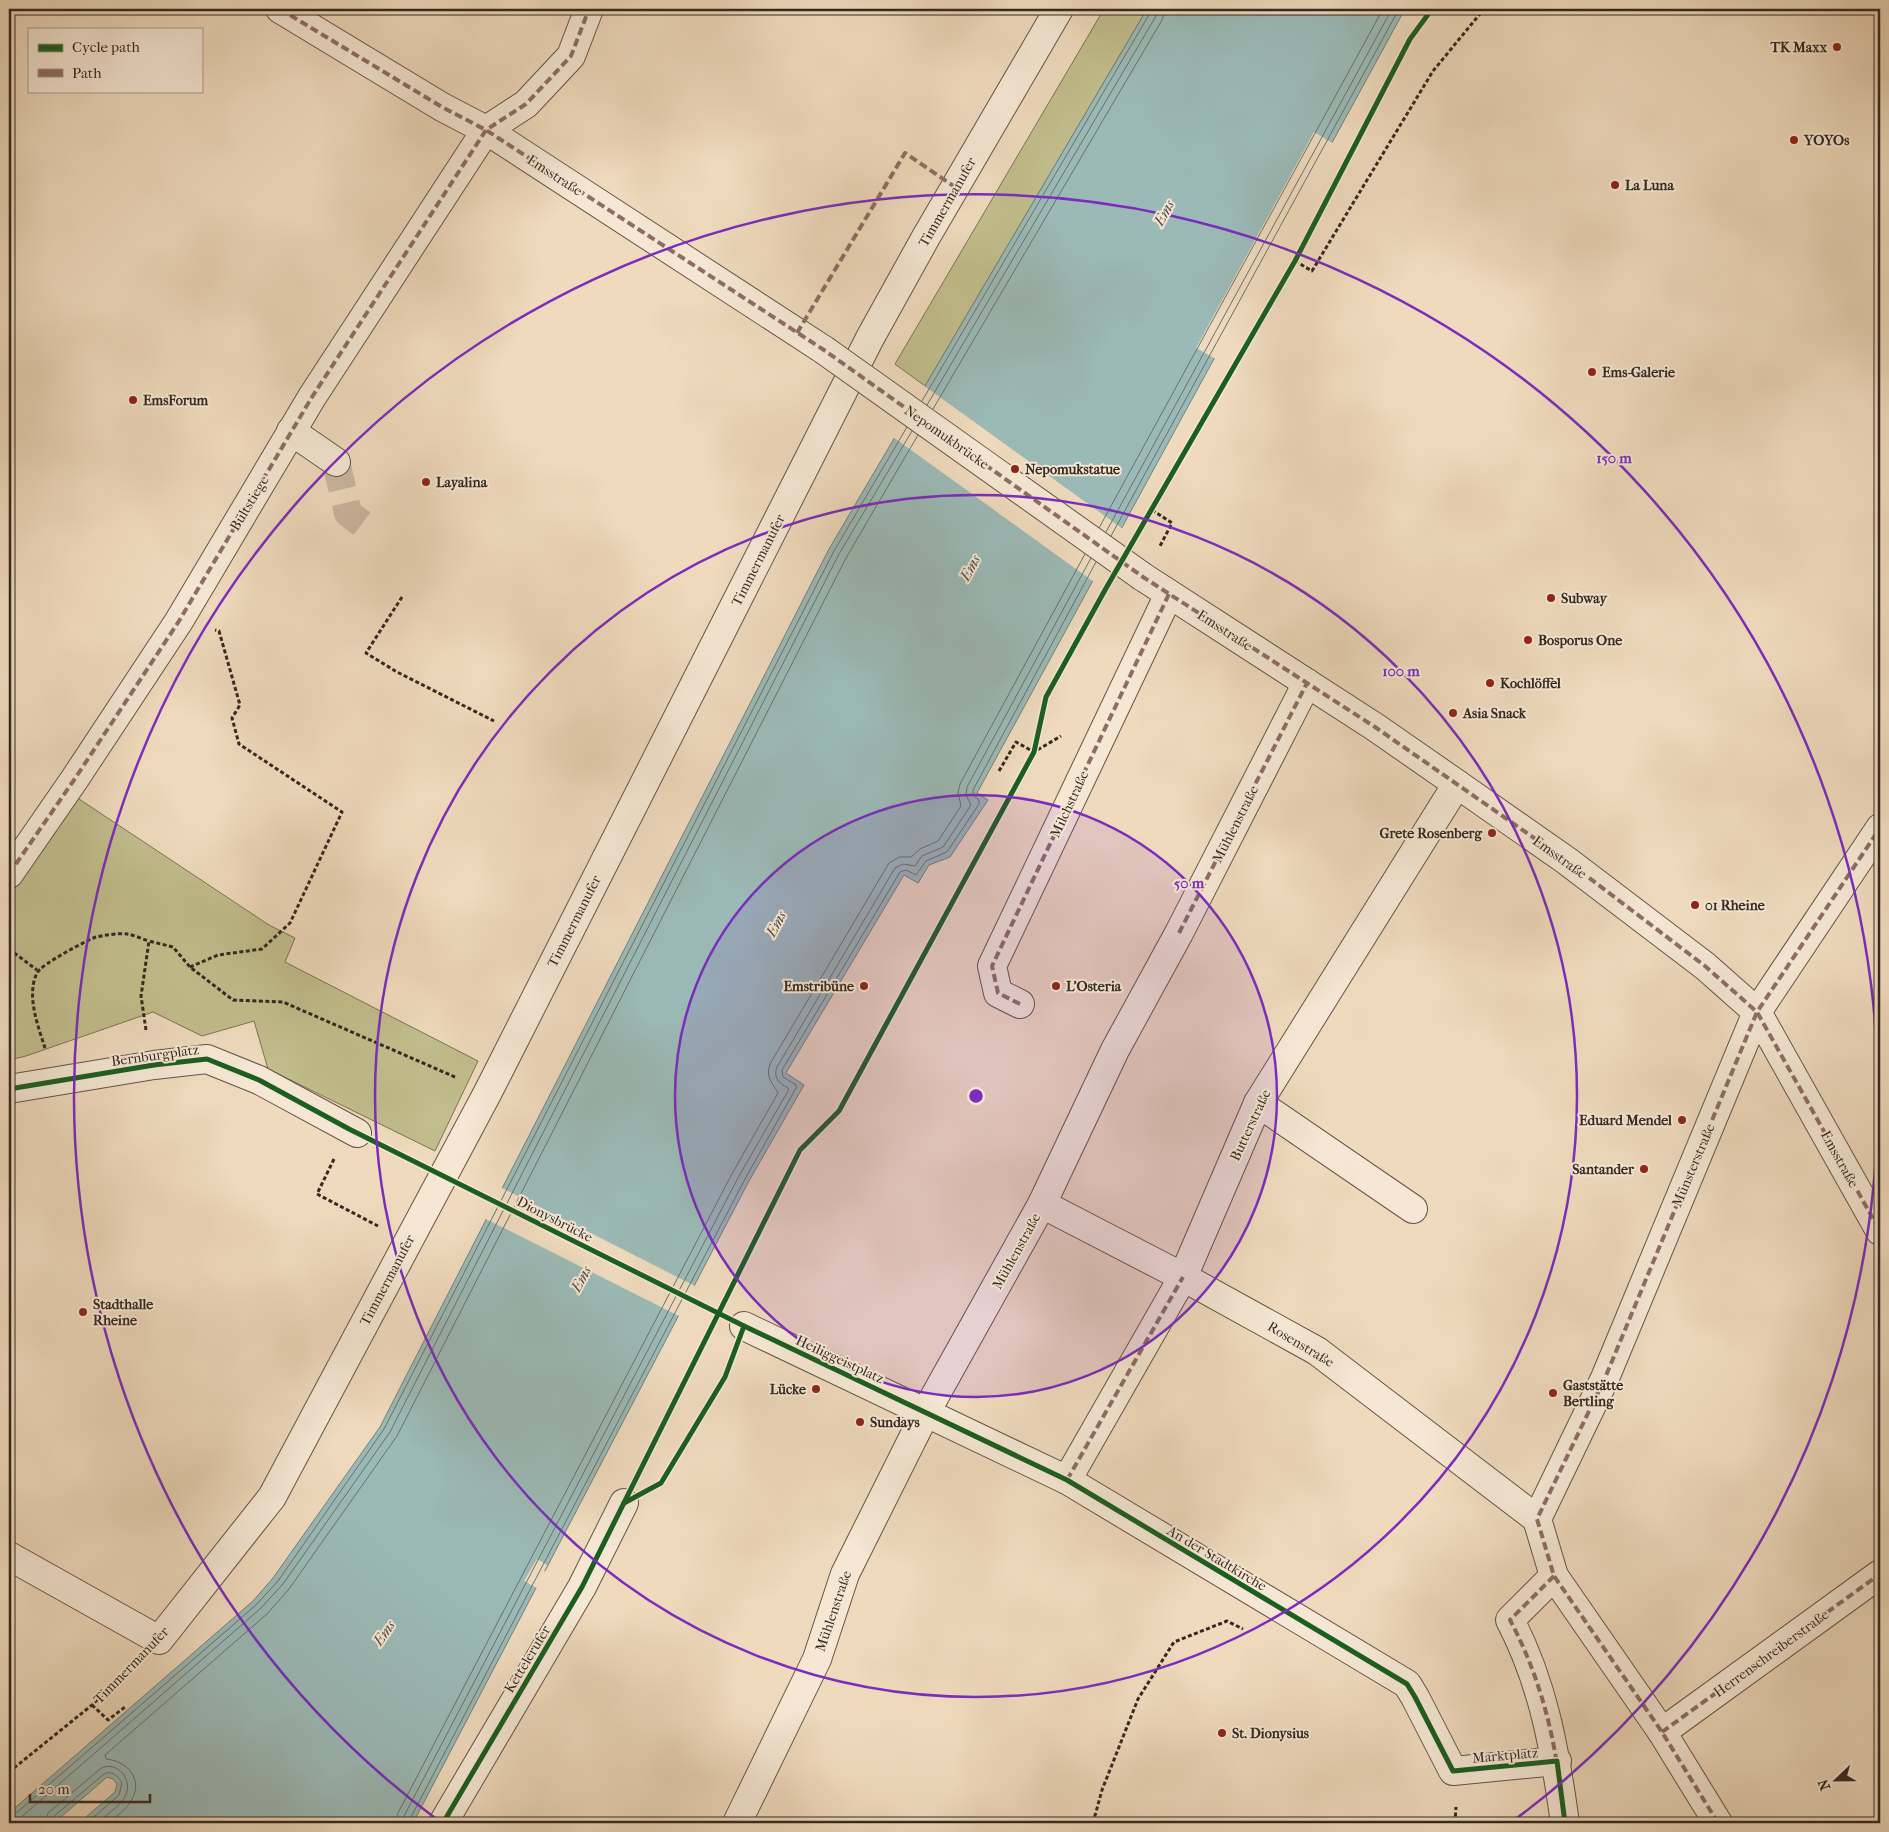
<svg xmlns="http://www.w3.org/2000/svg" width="1889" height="1832" font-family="'IM FELL French Canon',serif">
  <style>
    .green { fill: #c1bd8c; stroke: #7a7256 }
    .water { fill: #9bbab7; stroke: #72807b }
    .pier { fill: #efdabd }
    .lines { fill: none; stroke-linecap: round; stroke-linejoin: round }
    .shore { stroke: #68716c; stroke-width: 1 }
    .minor-tunnel { stroke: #cab69e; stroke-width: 28; stroke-dasharray: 28 14; stroke-linecap: butt }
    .minor-casing { stroke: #635448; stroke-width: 30 }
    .path { stroke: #342821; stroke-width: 3; stroke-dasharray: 4 2.5; stroke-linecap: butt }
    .minor { stroke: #f5e7d4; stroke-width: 28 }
    .minor-bridge-casing { stroke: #635448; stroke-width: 30; stroke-linecap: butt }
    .minor-bridge { stroke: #f5e7d4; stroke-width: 28 }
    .quiet { stroke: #8d6e63; stroke-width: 4; stroke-dasharray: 8 4; stroke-linecap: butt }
    .cycleway-casing { stroke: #f5e7d4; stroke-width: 8 }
    .cycleway { stroke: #1b5e20; stroke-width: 5 }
    .ring { fill: none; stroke: #7b2cbf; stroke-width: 2.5 }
    .poi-dot { fill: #8f2418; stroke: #f5e7d4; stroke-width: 2 }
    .labels { text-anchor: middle; stroke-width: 4; stroke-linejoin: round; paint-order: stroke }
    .poi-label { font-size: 14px; font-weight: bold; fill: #342821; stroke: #f5e7d4; text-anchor: start }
    .street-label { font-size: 14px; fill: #342821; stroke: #f5e7d4 }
    .water-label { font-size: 15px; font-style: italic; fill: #4e4c46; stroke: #f5e7d4 }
    .centre { fill: #7b2cbf; stroke: #f5e7d4; stroke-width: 2.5 }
    .ring-label { font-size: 15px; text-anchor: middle; font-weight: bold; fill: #7b2cbf; stroke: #f5e7d4; stroke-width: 4; stroke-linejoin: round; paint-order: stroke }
  </style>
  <rect width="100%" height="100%" fill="#efdabd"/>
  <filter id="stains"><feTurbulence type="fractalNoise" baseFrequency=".004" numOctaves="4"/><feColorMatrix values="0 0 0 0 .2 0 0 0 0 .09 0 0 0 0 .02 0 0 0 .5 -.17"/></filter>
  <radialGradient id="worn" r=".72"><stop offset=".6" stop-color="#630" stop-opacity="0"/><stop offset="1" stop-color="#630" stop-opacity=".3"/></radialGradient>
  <g class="green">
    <polygon points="1104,9 1147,9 925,386 895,364"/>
    <polygon points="76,797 269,925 295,938 285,962 478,1061 435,1151 268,1069 254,1021 202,1036 153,1012 26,1056 9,1060 9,897"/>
  </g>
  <polygon class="water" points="1147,9 1405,9 977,793 988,800 950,857 929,865 918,883 904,875 786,1073 804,1085 749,1181 413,1823 79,1823 115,1792 117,1784 113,1779 107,1777 54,1823 9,1823 9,1813 253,1601 273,1578 380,1427 829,549"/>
  <g class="pier">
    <polygon points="1314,132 1334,144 1216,359 1196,348"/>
    <polygon points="923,385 1123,529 1094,582 893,437"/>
    <polygon points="500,1187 697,1287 681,1317 484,1218"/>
    <polygon points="537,1559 547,1565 544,1571 547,1573 542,1583 540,1582 537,1588 524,1581"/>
  </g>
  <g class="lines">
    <g class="shore">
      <polyline points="922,401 1150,13 1151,9"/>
      <polyline points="927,405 1156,16 1157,9"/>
      <polyline points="933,409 1162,20 1165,9"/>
      <polyline points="1099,528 1383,9"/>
      <polyline points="1106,532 1392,9"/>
      <polyline points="1111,536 1399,9"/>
      <polyline points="9,1816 14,1815 256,1605 278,1581 384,1429 834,551 907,427"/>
      <polyline points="9,1823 18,1820 260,1609 283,1584 390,1432 839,554 912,431"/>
      <path d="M45,1823L48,1813L100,1769C117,1759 134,1780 125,1797C121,1805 104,1817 96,1823"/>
      <path d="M51,1823L53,1817L104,1774C112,1770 118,1776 122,1783L119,1795L87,1823"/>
      <path d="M108,1823C115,1817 126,1810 131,1801C144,1780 128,1761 106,1759L105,1755L267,1614L289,1589L397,1436L846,558L918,435"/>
      <path d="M395,1823L398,1813L733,1172L778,1093C773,1083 765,1078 770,1064L889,863L899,857H911L920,849L938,841L961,806L958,793L960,784L1085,554"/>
      <path d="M403,1823L404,1816L739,1176L788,1091V1088C779,1083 773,1078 777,1067L895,868L903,864L915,866L922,856L943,847L971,805L966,795L967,787L1091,558"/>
      <polyline points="409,1823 410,1819 745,1179 796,1088 796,1085 783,1077 782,1070 900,872 906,870 916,875 926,861 947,852 979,804 979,800 973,795 973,790 1096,562"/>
    </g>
    <polyline class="minor-tunnel" points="336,462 348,513 373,532"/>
    <defs>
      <g id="minor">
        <polyline points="280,9 442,107 486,130 824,350"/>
        <polyline points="291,431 336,462"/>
        <polyline points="1143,577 1375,727 1457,784 1567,861 1705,966 1757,1012 1880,1231"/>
        <polyline points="9,874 74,780 179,621 312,397 486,130 526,104 571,56 589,9"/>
        <polyline points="1020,1004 998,993 992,966 1169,594"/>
        <polyline points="9,1089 154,1065 207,1059 259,1080 357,1133"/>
        <polyline points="1258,1103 1413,1209"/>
        <polyline points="1042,1204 1183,1277 1317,1351 1537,1519"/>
        <polyline points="744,1326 1067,1480 1407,1684 1415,1697 1453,1771 1557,1761"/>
        <polyline points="1067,1480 1183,1277 1258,1103 1457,784"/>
        <polyline points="1537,1519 1605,1378 1757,1012 1880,828"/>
        <polyline points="1537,1519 1554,1576 1662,1732 1718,1823"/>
        <polyline points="9,1556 159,1640 272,1497 488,1092 870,338 926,237 1059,9"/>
        <path d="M1554,1576L1510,1620C1544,1685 1555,1751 1565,1823"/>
        <polyline points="1662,1732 1880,1574"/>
        <polyline points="443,1823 582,1587 624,1503"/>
        <polyline points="737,1823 817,1659 845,1574 926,1412 1042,1204 1115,1050 1179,933 1307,683"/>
      </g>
    </defs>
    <use href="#minor" class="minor-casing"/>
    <g class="path">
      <polyline points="1295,261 1312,271 1433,71 1484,9"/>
      <polyline points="1152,510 1172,523 1160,546"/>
      <polyline points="402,597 366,653 397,672 494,721"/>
      <polyline points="999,771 1016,742 1034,752 1061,736"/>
      <polyline points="9,949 37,970"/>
      <polyline points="190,967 218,955 262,949 290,923 342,812 239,744 232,718 240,705 219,631 215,630"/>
      <polyline points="146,1030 141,996 149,941 173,947 190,967 233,1000 283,1002 455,1077"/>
      <path d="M45,1048C38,1026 26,995 37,973C40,965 87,940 96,937C104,935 119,933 127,934C134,935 142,939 149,941"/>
      <polyline points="334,1159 317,1194 378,1226"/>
      <polyline points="92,1705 108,1720 125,1707"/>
      <polyline points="9,1772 92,1705 133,1665"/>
      <polyline points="1093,1823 1102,1790 1138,1699 1174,1642 1227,1621 1243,1629"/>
      <polyline points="1455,1823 1456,1807"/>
    </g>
    <use href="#minor" class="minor"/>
    <defs>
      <polyline id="minor-bridge" points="824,350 1143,577"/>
    </defs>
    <use href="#minor-bridge" class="minor-bridge-casing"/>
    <use href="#minor-bridge" class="minor-bridge"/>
    <g class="quiet">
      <polyline points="280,9 442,107 486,130 824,350 1143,577 1375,727 1567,861 1705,966 1757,1012 1880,1231"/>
      <polyline points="797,333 905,153 955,187"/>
      <polyline points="9,874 74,780 179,621 312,397 486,130 526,104 571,56 589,9"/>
      <polyline points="1179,933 1307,683"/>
      <polyline points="1020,1004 998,993 992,966 1169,594"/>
      <polyline points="1067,1480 1183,1277"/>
      <path d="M1554,1576L1510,1620C1534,1665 1549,1714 1557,1764"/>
      <polyline points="1662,1732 1880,1574"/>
      <polyline points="1718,1823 1662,1732 1554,1576 1537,1519 1605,1378 1757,1012 1880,828"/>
    </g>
    <defs>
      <g id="cycleway">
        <polyline points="9,1089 154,1065 207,1059 259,1080 349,1129 744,1326 1067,1480 1407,1684 1415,1697 1453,1771 1557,1761 1565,1823"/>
        <polyline points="624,1503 661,1483 725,1377 744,1326"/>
        <polyline points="443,1823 582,1587 800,1150 839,1111 1034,752 1046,697 1105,590 1295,261 1410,39 1432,9"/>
      </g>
    </defs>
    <use href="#cycleway" class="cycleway-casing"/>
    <use href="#cycleway" class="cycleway"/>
  </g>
  <circle cx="976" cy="1096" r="301" fill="#7b2cbf" fill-opacity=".12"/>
  <g class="ring">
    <circle cx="976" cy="1096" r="301"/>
    <circle cx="976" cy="1096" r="601"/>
    <path d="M439 1821A902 902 0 1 1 1513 1821"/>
  </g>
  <g class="poi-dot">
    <circle cx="1837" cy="47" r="5"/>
    <circle cx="1794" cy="140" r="5"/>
    <circle cx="1615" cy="185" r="5"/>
    <circle cx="1592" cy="372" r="5"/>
    <circle cx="133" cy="400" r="5"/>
    <circle cx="1015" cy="469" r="5"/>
    <circle cx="426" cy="482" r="5"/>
    <circle cx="1551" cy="598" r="5"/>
    <circle cx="1528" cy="640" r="5"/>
    <circle cx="1490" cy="683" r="5"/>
    <circle cx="1453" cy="713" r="5"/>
    <circle cx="1492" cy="833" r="5"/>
    <circle cx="1695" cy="905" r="5"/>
    <circle cx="864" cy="986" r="5"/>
    <circle cx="1056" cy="986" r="5"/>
    <circle cx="1682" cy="1120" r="5"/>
    <circle cx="1644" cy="1169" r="5"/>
    <circle cx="83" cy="1312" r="5"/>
    <circle cx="816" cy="1389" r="5"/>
    <circle cx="1553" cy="1393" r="5"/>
    <circle cx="860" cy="1422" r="5"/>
    <circle cx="1222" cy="1733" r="5"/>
  </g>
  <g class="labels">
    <g class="poi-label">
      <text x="1827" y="52" text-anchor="end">TK Maxx</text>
      <text x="1804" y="145">YOYOs</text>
      <text x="1625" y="190">La Luna</text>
      <text x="1602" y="377">Ems-Galerie</text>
      <text x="143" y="405">EmsForum</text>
      <text x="1025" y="474">Nepomukstatue</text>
      <text x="436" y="487">Layalina</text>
      <text x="1561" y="603">Subway</text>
      <text x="1538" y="645">Bosporus One</text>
      <text x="1500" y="688">Kochlöffel</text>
      <text x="1463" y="718">Asia Snack</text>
      <text x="1482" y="838" text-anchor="end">Grete Rosenberg</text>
      <text x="1705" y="910">01 Rheine</text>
      <text x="854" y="991" text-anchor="end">Emstribüne</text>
      <text x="1066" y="991">L'Osteria</text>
      <text x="1672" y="1125" text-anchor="end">Eduard Mendel</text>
      <text x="1634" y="1174" text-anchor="end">Santander</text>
      <text x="93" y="1309">Stadthalle<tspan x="93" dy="16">Rheine</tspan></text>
      <text x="1563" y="1390">Gaststätte<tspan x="1563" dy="16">Bertling</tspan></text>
      <text x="806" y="1394" text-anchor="end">Lücke</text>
      <text x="870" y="1427">Sundays</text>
      <text x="1232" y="1738">St. Dionysius</text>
    </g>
    <g class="street-label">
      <text transform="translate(555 175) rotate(33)" y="5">Emsstraße</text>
      <text transform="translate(947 202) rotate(-60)" y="5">Timmermanufer</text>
      <text transform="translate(947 437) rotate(35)" y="5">Nepomukbrücke</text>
      <text transform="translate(249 503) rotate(-59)" y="5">Bültstiege</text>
      <text transform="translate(758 560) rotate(-63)" y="5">Timmermanufer</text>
      <text transform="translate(1225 630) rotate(33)" y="5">Emsstraße</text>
      <text transform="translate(1069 804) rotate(-65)" y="5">Milchstraße</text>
      <text transform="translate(1235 824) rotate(-63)" y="5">Mühlenstraße</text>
      <text transform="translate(1560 857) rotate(36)" y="5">Emsstraße</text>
      <text transform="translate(574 921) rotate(-63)" y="5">Timmermanufer</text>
      <text transform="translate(155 1055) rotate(-8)" y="5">Bernburgplatz</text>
      <text transform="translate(1250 1125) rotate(-65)" y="5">Butterstraße</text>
      <text transform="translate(1840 1159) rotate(61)" y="5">Emsstraße</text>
      <text transform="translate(1693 1165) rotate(-67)" y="5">Münsterstraße</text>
      <text transform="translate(555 1219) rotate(27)" y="5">Dionysbrücke</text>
      <text transform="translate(1016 1251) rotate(-61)" y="5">Mühlenstraße</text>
      <text transform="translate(387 1280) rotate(-62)" y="5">Timmermanufer</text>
      <text transform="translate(1301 1344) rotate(31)" y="5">Rosenstraße</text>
      <text transform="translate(840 1359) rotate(25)" y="5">Heiliggeistplatz</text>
      <text transform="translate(1217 1558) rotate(31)" y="5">An der Stadtkirche</text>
      <text transform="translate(833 1611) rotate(-71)" y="5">Mühlenstraße</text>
      <text transform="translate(1771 1653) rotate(-36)" y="5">Herrenschreiberstraße</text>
      <text transform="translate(527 1659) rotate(-59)" y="5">Kettelerufer</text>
      <text transform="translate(131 1665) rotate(-46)" y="5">Timmermanufer</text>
      <text transform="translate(1505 1755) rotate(-5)" y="5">Marktplatz</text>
    </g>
    <g class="water-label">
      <text transform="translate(1164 213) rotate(-61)" y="5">Ems</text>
      <text transform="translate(970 568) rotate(-61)" y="5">Ems</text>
      <text transform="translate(776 924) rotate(-61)" y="5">Ems</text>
      <text transform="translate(581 1279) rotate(-61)" y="5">Ems</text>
      <text transform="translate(384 1633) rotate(-55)" y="5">Ems</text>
    </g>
  </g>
  <circle cx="976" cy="1096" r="8" class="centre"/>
  <g class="ring-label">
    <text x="1614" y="463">150 m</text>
    <text x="1401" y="676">100 m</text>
    <text x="1189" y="888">50 m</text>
  </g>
  <rect width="1889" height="1832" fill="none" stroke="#efdabd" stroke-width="30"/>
  <rect x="10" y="10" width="1869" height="1812" fill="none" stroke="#342821" stroke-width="2.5"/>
  <rect x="15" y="15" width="1859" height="1802" fill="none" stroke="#342821"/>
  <rect x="28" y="28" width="175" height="65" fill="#f5e7d4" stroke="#a89b8c"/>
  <rect x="38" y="44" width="25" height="8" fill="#1b5e20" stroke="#a89b8c"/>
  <text x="72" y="52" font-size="15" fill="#342821">Cycle path</text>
  <rect x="38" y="69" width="25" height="8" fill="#8d6e63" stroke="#a89b8c"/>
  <text x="72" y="78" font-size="15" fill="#342821">Path</text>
  <g transform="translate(1836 1780) rotate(248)" stroke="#f5e7d4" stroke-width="4" paint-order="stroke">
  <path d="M0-4L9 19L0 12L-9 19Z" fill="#342821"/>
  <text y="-8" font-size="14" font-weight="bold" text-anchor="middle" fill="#342821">N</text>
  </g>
  <path d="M30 1794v8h120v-8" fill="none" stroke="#342821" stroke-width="2.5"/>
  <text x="38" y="1794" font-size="15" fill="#342821" stroke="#f5e7d4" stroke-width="4" paint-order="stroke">20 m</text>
  <rect width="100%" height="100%" filter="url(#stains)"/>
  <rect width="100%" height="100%" fill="url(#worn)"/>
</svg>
